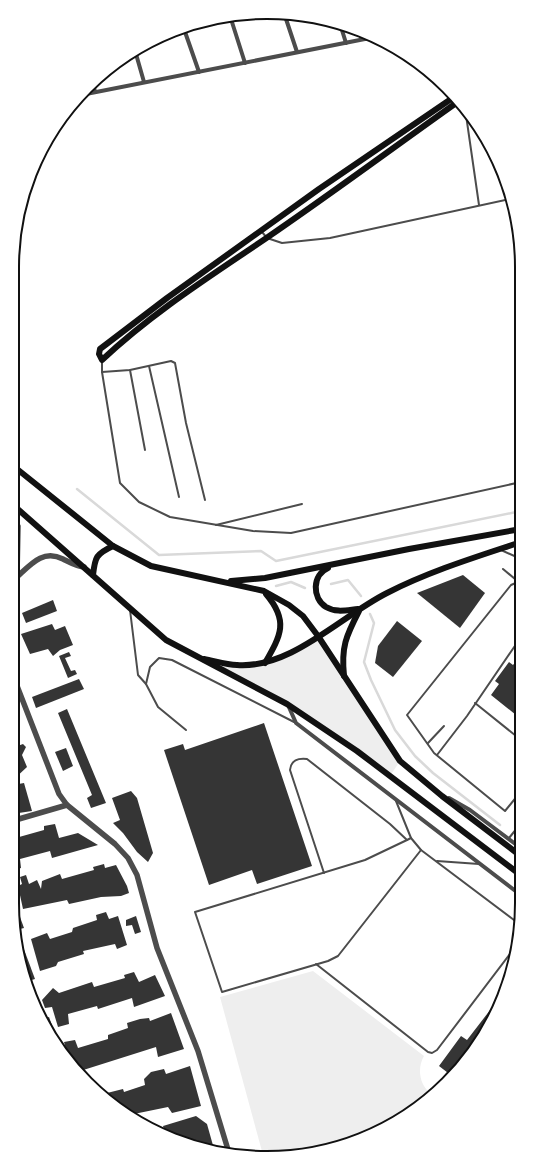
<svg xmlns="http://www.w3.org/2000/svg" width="534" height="1170" font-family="'Times New Roman',serif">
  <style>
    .green { fill: #eee }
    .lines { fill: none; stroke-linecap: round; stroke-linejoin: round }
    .stream { stroke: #d9d9d9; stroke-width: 2.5 }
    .building { fill: #353535 }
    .path { stroke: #111; stroke-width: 1.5 }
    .service { stroke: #4c4c4c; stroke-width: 2 }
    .minor { stroke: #4c4c4c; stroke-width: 4 }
    .tertiary { stroke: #4c4c4c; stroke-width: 5.5 }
    .secondary { stroke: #111; stroke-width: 6 }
    .rim { fill: none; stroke: #111; stroke-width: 2 }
  </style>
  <rect width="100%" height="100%" fill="#fff"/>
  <g class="green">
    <polygon points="317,637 400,761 390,776 271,693 198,658 237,666 262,664"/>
    <path d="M313,971L424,1056C417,1068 419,1084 431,1094L394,1124L301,1156L263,1155L220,997Z"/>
  </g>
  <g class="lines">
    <g class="stream">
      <polyline points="77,489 159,555 261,551 276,561 521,511"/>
      <polyline points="331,584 348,580 361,596"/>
      <polyline points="276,586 291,582 305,588"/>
      <polyline points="370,614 374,623 364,662 371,680 395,730 415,756 433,773 500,825"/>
    </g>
  </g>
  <g class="building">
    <polygon points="463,575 485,593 460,628 417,593"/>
    <polygon points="53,600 57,611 26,623 22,613"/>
    <polygon points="397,621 422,641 393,677 375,663 378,646"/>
    <polygon points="52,624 55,630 65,626 73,645 60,650 53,656 48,649 30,654 21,634"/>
    <polygon points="69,652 71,656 65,658 71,671 75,670 77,674 68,678 59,656"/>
    <polygon points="521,655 521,714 518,711 516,715 491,695 499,684 495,681 509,662 513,665"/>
    <polygon points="79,679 84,689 36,708 32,697"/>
    <polygon points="67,709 106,803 91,808 87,798 92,795 58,713"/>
    <polygon points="264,723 312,866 257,884 252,870 209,885 164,750 183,744 185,750"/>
    <polygon points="23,744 26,747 22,755 27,767 12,781 12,748"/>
    <polygon points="66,748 73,766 63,771 55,752"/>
    <polygon points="24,783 32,811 12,814 13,785"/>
    <polygon points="131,791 137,798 153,853 148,862 137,852 123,833 113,823 120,820 112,798"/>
    <polygon points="55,824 59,838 78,833 98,845 52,858 50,851 20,859 21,868 14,870 12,861 12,839 44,830 44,826"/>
    <polygon points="104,864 105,868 116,865 127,886 129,893 121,896 101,897 69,904 67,900 23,909 18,886 22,884 20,877 26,875 29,884 37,880 41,889 42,881 60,874 62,879 94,870 93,867"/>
    <polygon points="12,895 24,928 16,930 12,903"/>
    <polygon points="106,912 109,919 118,916 127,945 117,949 115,944 83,951 84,954 58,962 56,966 40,971 31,939 47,933 50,939 72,932 73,928 97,920 96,915"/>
    <polygon points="136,916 141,932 135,934 132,925 126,926 126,920"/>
    <polygon points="19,936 35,979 25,982 18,937"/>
    <polygon points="134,972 139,982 155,975 165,996 134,1007 132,998 98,1009 97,1006 68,1014 69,1024 58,1027 52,1007 45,1008 42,1000 53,988 59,993 92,982 94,987 125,978 124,975"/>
    <polygon points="504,992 503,1000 459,1071 452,1076 439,1066 461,1036 467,1040"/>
    <polygon points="171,1013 184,1049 158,1057 156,1047 77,1072 70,1063 64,1042 75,1040 78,1048 108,1039 108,1035 128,1028 127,1023 140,1019 149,1018 150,1021"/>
    <polygon points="49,1017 55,1034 54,1035 45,1018"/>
    <polygon points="190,1066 201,1106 172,1113 168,1107 129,1115 103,1094 123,1089 124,1092 145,1085 144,1079 151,1072 164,1069 166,1074"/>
    <polygon points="196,1116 207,1124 214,1149 209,1150 165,1133 163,1126"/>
  </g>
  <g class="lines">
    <polyline class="path" points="12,719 15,717"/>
    <g class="service">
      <polyline points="465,108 479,205"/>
      <polyline points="262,232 267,238 282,243 330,238 510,199"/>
      <polyline points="102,361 102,372 120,483 139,502 170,517 253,531 291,533 521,482"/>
      <polyline points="149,366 179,497"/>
      <polyline points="130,370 145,450"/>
      <polyline points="102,372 130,370 171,361 175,363 186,423 205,500"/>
      <polyline points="216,525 302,504"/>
      <polyline points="501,550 521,559"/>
      <polyline points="503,569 521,584"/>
      <polyline points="518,582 511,585 407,715 434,753 505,811 522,790"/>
      <polyline points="130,610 138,675 146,684 158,707 186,730"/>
      <polyline points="146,684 150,667 159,658 172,660 294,722"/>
      <polyline points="475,703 521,740"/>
      <polyline points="428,743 444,726"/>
      <polyline points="437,755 467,716 521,637"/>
      <polyline points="396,801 411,838 421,850 518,923"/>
      <polyline points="509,838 522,822"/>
      <polyline points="407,840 365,860 195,912 222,992 328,961 338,956 421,850"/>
      <polyline points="437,861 479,864"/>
      <path d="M324,873L290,770C291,760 298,758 307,759L390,824L407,840L411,838"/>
      <polyline points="316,964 428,1052 432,1053 437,1050 513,950"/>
    </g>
    <g class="minor">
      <polyline points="285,16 297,52"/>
      <polyline points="231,19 245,63"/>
      <polyline points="341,27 346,43"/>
      <polyline points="184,29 199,72"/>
      <polyline points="136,54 144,82"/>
      <polyline points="93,83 95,92"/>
      <polyline points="81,95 375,37"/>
      <polyline points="288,705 296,723 522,896"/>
      <polyline points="449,798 470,810 522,849"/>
    </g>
    <g class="tertiary">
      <path d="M17,577C31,564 43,549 63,559C71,563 76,566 84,567"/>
      <polyline points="12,603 17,577 18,526 12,521"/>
      <polyline points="12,673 59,794 67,805 115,844 128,858 137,875 157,948 198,1051 229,1153"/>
      <polyline points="12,821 67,805"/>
    </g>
    <g class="secondary">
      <path d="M454,97L319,189L167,298L100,349L99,354L102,360C152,313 209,277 265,239C331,194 394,147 459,101"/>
      <polyline points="12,356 15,362"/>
      <polyline points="12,465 113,546 151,566 264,591 289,605 303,616 318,636 400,761 442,796 522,857"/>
      <polyline points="12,504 166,640 287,704 357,751 522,876"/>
      <path d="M328,568C312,575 312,598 326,607C336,613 347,610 358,609"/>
      <path d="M93,575C95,557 96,554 113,546"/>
      <polyline points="231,581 265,578 409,549 521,529"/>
      <path d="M204,659C215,661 226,665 237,665C291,669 341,616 387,593C430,571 476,557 521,542"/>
      <path d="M265,663C281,635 289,621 266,594"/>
      <path d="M344,676C341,647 346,636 359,611"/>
    </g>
  </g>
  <path d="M0 0H534V1170H0ZM267 19H267A248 248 0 0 1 515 267V903A248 248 0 0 1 267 1151H267A248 248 0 0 1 19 903V267A248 248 0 0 1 267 19Z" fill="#fff" fill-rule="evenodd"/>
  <path class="rim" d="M267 19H267A248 248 0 0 1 515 267V903A248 248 0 0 1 267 1151H267A248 248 0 0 1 19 903V267A248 248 0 0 1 267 19Z"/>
</svg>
